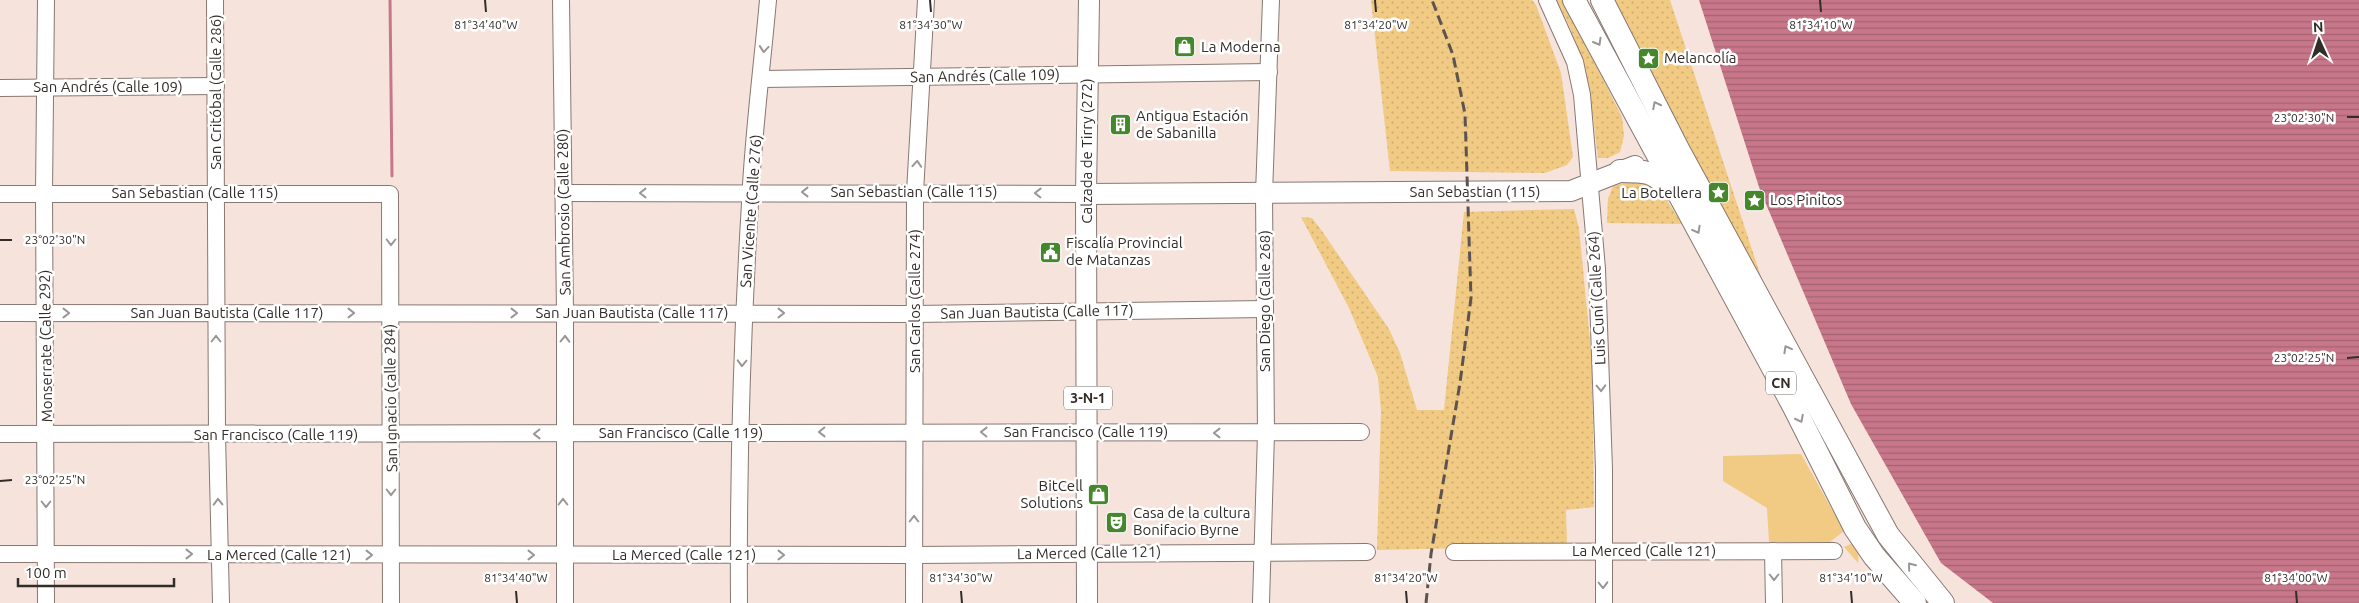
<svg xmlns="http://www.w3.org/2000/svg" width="2359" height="603" font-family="Ubuntu,sans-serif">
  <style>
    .grass { fill: url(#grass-dots) }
    .park { fill: #f1ca84 }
    .water { fill: url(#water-rules) }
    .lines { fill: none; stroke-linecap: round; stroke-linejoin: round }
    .stream { stroke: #c8778a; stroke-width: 3 }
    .minor-casing { stroke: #887872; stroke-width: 18 }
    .major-casing { stroke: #887872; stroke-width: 22 }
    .highway-casing { stroke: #887872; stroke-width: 24 }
    .minor { stroke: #fff; stroke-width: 16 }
    .major { stroke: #fff; stroke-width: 20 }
    .highway { stroke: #fff; stroke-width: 22 }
    .rail { stroke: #5d5450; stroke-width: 3; stroke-dasharray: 10 5; stroke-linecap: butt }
    .oneway { stroke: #999694 }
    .ticks { fill: none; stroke: #332d2a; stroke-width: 2 }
    .labels { text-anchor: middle; stroke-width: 5; stroke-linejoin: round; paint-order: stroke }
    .shield { fill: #fff; stroke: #706c6a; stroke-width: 1 }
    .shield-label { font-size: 14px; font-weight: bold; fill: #332d2a }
    .poi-label { font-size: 15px; fill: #332d2a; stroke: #fff; text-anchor: start }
    .street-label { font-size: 15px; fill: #332d2a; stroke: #fff }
    .ticks-label { font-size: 12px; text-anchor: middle; fill: #332d2a; stroke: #fff; stroke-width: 5; stroke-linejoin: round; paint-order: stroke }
  </style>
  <defs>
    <pattern id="grass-dots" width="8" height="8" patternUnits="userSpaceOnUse" patternTransform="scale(1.25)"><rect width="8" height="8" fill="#f1ca84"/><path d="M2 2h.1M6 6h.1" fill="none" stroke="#cfae72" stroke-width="1.8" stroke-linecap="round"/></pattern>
    <pattern id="water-rules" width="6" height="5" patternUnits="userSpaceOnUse" patternTransform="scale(1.25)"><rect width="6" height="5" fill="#c8778a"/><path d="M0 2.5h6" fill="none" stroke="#a36271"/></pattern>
  </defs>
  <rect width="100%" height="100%" fill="#f5e3dc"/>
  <g class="grass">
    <polygon points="1371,0 1532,0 1536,5 1561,73 1573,157 1567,165 1545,173 1390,171"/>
    <path d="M1556,0H1563L1622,117L1624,136L1620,152L1608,158H1598C1591,97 1587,55 1556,0Z"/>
    <polygon points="1610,0 1670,0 1762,280"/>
    <polygon points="1628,182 1638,182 1659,188 1682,224 1607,223 1608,199 1613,186"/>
    <polygon points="1574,209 1579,228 1592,361 1594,507 1566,510 1567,546 1377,550 1381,411 1378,377 1349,308 1301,217 1312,218 1322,231 1389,329 1400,353 1417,410 1444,410 1464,212"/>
  </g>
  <g class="park">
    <polygon points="1801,454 1844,531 1830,542 1769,542 1767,508 1723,481 1723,456"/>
    <polygon points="1855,542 1859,549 1858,563 1844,547"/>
  </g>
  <polygon class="water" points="1699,0 2359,0 2359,603 1993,603 1941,563 1851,404 1760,190"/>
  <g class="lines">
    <polyline class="stream" points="390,0 392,176"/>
    <defs>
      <g id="minor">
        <polyline points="215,0 217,435 221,603"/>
        <polyline points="561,0 565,312 565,603"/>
        <polyline points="1547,0 1575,62 1582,95 1597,269 1604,469 1604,603"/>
        <polyline points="761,79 1269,72"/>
        <polyline points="0,88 216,86"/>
        <polyline points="563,193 1086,194"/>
        <polyline points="0,194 390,194 391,603"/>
        <polyline points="0,313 915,314 1265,309"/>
        <polyline points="0,434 1361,432"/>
        <polyline points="1773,551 1774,603"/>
        <polyline points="1454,552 1834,551"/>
        <polyline points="0,554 914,555 1367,552"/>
        <polyline points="46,603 44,193 46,0"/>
        <path d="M739,603C738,469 742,336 750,203C753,135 762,68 768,0"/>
        <polyline points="914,603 915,192 926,0"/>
        <polyline points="1261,603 1266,433 1264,194 1271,0"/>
      </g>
      <g id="major">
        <polyline points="1086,194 1571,191 1635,166"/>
        <polyline points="1087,603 1086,194 1089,0"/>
      </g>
      <g id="highway">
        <polyline points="1574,0 1794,407 1855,528 1874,556 1915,603"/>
        <polyline points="1602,0 1678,149 1888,535 1943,603"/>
        <path d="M1620,171C1648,171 1652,171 1673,190"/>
      </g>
    </defs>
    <use href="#minor" class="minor-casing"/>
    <use href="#major" class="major-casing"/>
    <use href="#highway" class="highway-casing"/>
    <use href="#minor" class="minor"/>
    <use href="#major" class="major"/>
    <use href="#highway" class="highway"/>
    <polyline class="rail" points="1426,603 1431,554 1460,383 1471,298 1465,114 1453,55 1432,0"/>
  </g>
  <defs><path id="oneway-chevron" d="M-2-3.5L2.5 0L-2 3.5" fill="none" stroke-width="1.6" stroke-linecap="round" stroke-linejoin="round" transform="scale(1.25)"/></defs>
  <g class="oneway">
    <use href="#oneway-chevron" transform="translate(1598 42) rotate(60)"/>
    <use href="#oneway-chevron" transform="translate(764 49) rotate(95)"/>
    <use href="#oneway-chevron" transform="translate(1656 105) rotate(-117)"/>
    <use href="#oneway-chevron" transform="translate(917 164) rotate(-86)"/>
    <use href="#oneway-chevron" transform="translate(805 192) rotate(180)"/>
    <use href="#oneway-chevron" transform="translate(643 193) rotate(180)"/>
    <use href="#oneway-chevron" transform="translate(1038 193) rotate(-179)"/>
    <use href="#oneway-chevron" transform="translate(1697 230) rotate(61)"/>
    <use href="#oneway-chevron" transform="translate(391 242) rotate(90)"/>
    <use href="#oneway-chevron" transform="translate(66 313)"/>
    <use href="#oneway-chevron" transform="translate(351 313)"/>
    <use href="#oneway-chevron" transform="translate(514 313)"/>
    <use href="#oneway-chevron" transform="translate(781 313)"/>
    <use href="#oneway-chevron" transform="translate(216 339) rotate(-90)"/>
    <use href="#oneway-chevron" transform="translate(565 339) rotate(-89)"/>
    <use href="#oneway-chevron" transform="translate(1787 349) rotate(-119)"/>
    <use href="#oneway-chevron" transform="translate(742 363) rotate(92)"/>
    <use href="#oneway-chevron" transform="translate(1601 388) rotate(88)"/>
    <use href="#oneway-chevron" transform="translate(1800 419) rotate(63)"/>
    <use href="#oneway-chevron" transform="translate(822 432) rotate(179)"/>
    <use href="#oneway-chevron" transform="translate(984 432) rotate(-179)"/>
    <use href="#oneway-chevron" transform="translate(1217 433) rotate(180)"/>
    <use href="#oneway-chevron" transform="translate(537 434) rotate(179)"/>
    <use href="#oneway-chevron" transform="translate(391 492) rotate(90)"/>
    <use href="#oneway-chevron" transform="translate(218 502) rotate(-91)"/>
    <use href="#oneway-chevron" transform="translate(563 502) rotate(-90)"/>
    <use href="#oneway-chevron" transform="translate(46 504) rotate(90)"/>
    <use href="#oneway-chevron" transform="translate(914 519) rotate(-90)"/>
    <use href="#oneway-chevron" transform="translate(189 554)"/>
    <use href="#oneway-chevron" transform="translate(369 555)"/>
    <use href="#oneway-chevron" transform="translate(531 555)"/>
    <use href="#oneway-chevron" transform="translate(781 555)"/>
    <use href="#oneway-chevron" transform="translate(1911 566) rotate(-129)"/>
    <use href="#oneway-chevron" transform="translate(1774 577) rotate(90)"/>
    <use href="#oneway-chevron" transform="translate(1603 585) rotate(89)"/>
  </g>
  <path class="ticks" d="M485,0L486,12M930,0L931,12M1375,0L1376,12M1820,0L1821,12M2347,117H2359M0,240H12M2347,358L2359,357M0,481L12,480M516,591L517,603M961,591L962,603M1406,591L1407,603M1851,591L1852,603M2296,591L2297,603"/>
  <defs>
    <symbol id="shop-square" viewBox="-11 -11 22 22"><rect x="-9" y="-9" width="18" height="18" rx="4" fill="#45872a" stroke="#fff"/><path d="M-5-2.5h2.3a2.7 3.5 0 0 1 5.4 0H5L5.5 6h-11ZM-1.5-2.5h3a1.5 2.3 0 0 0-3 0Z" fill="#fff"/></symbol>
    <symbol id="sight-square" viewBox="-11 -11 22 22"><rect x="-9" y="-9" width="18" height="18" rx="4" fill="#45872a" stroke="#fff"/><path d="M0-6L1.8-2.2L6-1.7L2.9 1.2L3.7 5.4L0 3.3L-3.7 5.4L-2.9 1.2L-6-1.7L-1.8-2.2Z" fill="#fff"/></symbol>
    <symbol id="building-square" viewBox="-11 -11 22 22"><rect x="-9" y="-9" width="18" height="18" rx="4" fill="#45872a" stroke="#fff"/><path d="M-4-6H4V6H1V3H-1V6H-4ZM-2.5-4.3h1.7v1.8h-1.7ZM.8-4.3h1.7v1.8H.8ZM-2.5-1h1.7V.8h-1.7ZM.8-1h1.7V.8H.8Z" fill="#fff"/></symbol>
    <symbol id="civic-square" viewBox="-11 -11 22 22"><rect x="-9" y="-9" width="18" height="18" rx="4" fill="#45872a" stroke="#fff"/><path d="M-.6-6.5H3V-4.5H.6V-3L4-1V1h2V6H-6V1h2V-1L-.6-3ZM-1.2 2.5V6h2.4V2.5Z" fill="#fff"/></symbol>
    <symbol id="theatre-square" viewBox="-11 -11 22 22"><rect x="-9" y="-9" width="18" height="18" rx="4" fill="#45872a" stroke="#fff"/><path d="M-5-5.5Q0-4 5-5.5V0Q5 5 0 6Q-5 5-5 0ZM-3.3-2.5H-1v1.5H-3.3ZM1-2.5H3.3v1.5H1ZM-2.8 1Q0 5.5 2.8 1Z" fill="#fff"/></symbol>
  </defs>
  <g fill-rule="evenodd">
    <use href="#shop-square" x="1172" y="34" width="25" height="25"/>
    <use href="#sight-square" x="1636" y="46" width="25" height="25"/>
    <use href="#building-square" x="1108" y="112" width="25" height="25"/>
    <use href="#sight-square" x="1706" y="180" width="25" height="25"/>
    <use href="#sight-square" x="1742" y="188" width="25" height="25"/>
    <use href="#civic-square" x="1038" y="240" width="25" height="25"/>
    <use href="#shop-square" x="1086" y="482" width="25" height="25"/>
    <use href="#theatre-square" x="1104" y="510" width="25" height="25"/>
  </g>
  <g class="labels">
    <g class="shield">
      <rect x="1766" y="371.5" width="30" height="23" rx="4"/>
      <rect x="1064" y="386.5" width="48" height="23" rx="4"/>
    </g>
    <g class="shield-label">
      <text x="1781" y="388">CN</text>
      <text x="1088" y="403">3-N-1</text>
    </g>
    <g class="poi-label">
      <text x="1201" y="52">La Moderna</text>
      <text x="1664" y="63">Melancolía</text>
      <text x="1136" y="121">Antigua Estación<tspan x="1136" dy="17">de Sabanilla</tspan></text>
      <text x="1702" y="198" text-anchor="end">La Botellera</text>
      <text x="1770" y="205">Los Pinitos</text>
      <text x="1066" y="248">Fiscalía Provincial<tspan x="1066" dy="17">de Matanzas</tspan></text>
      <text x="1083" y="491" text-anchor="end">BitCell<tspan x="1083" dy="17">Solutions</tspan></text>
      <text x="1133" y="518">Casa de la cultura<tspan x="1133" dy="17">Bonifacio Byrne</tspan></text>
    </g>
    <g class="street-label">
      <text transform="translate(985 76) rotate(-1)" y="5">San Andrés (Calle 109)</text>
      <text x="108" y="92">San Andrés (Calle 109)</text>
      <text transform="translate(216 92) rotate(-90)" y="5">San Critóbal (Calle 286)</text>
      <text transform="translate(1087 151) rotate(-90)" y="5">Calzada de Tirry (272)</text>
      <text x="914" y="197">San Sebastian (Calle 115)</text>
      <text x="1475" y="197">San Sebastian (115)</text>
      <text x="195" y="198">San Sebastian (Calle 115)</text>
      <text transform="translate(751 211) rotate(-86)" y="5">San Vicente (Calle 276)</text>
      <text transform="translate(564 212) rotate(-91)" y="5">San Ambrosio (Calle 280)</text>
      <text transform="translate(1597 298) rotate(-93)" y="5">Luis Cuní (Calle 264)</text>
      <text transform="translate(915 301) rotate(-90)" y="5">San Carlos (Calle 274)</text>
      <text transform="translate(1265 301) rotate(-90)" y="5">San Diego (Calle 268)</text>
      <text transform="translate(1037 312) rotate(-1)" y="5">San Juan Bautista (Calle 117)</text>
      <text x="227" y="318">San Juan Bautista (Calle 117)</text>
      <text x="632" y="318">San Juan Bautista (Calle 117)</text>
      <text transform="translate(46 346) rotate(-91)" y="5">Monserrate (Calle 292)</text>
      <text transform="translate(391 398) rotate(-91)" y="5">San Ignacio (calle 284)</text>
      <text x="1086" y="437">San Francisco (Calle 119)</text>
      <text x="681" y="438">San Francisco (Calle 119)</text>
      <text x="276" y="440">San Francisco (Calle 119)</text>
      <text x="1644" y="556">La Merced (Calle 121)</text>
      <text transform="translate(1089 553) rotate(-1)" y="5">La Merced (Calle 121)</text>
      <text x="279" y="560">La Merced (Calle 121)</text>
      <text x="684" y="560">La Merced (Calle 121)</text>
    </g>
  </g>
  <g class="ticks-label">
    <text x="486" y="29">81°34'40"W</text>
    <text x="931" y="29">81°34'30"W</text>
    <text x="1376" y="29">81°34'20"W</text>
    <text x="1821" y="29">81°34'10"W</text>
    <text x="2304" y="122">23°02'30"N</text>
    <text x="55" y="244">23°02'30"N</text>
    <text x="2304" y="362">23°02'25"N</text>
    <text x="55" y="484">23°02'25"N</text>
    <text x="516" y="582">81°34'40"W</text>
    <text x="961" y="582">81°34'30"W</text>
    <text x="1406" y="582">81°34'20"W</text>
    <text x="1851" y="582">81°34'10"W</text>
    <text x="2296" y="582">81°34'00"W</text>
  </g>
  <g transform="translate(2319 40) rotate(357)" stroke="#ffffff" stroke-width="4" paint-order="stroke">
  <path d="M0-4L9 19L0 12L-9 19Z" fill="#332d2a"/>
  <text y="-8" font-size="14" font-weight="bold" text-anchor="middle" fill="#332d2a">N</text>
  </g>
  <path d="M18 578v8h156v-8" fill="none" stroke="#332d2a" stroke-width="2.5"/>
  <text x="25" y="578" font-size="15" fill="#332d2a" stroke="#ffffff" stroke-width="4" paint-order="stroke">100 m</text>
</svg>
